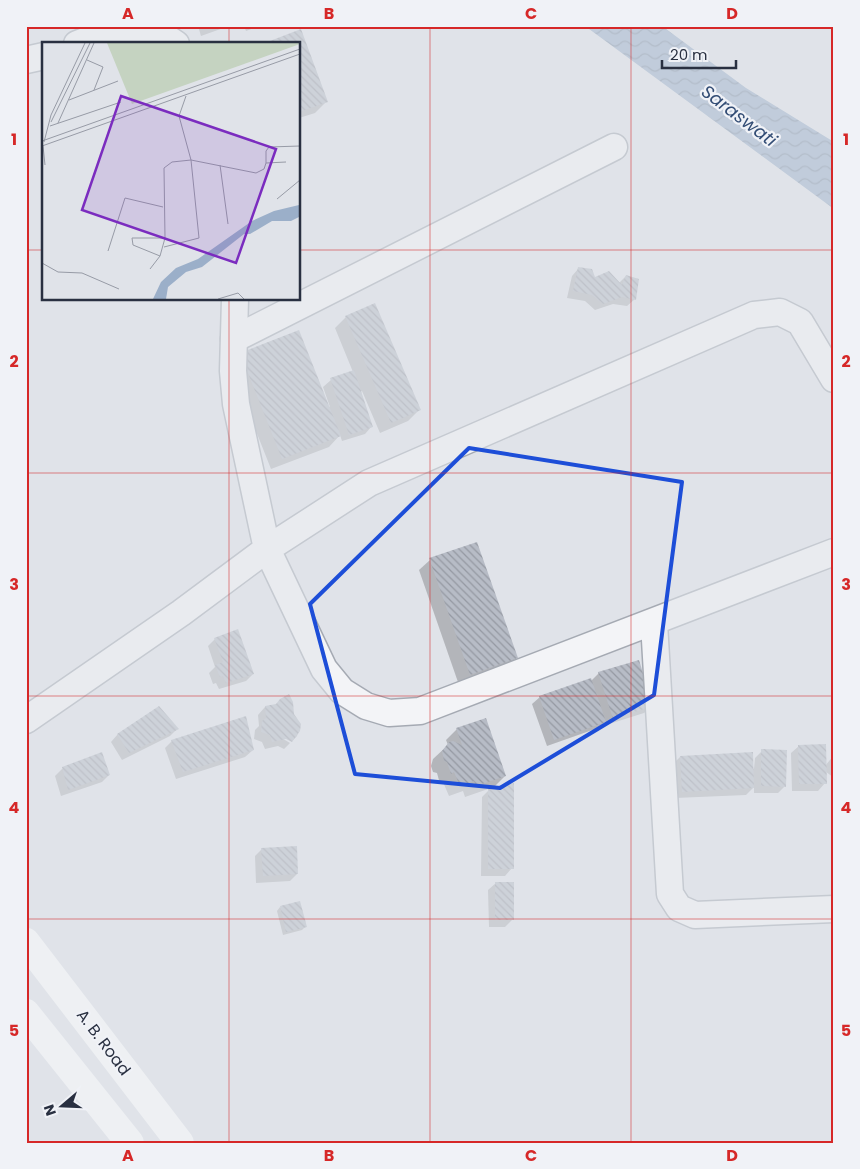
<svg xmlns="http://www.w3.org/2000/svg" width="860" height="1169" font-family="Poppins,sans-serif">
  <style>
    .water { fill: url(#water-waves) }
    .shadow { fill: #0003 }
    .building { fill: url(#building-back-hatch) }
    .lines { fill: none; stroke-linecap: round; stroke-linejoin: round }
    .minor-casing { stroke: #a5aab3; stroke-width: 29 }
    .minor { stroke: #f3f4f7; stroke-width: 26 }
    .secondary { stroke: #fff; stroke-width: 28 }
    .marked { fill: none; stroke: #1d4ed8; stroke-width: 4; stroke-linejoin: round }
    .grid { fill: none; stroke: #d62828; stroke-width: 1; stroke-opacity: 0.55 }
    .labels { text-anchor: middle; stroke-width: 4.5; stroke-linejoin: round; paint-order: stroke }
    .street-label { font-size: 16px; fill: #293041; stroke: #f0f2f7 }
    .water-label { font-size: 18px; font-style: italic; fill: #334d75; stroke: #f0f2f7 }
    .inset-road { fill: none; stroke: #979ba6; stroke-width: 1 }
    .view { fill: #7b2cbf; fill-opacity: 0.15; stroke: #7b2cbf; stroke-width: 2.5 }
    .inset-edge { fill: none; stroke: #293041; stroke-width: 2.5 }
    .neatline { fill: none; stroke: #d62828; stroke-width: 2 }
    .grid-label { font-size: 16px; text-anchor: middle; font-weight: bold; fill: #d62828 }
  </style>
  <defs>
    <pattern id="water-waves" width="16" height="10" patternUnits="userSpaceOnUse" patternTransform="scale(1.25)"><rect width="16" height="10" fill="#9bafc9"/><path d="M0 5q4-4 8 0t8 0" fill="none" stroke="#7e8fa5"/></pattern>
    <pattern id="building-back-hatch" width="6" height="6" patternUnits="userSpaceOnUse" patternTransform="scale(1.25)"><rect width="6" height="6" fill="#b7bcc6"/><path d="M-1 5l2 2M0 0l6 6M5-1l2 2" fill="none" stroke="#9599a2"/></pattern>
  </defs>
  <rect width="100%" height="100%" fill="#e0e3e9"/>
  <polygon class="water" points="585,26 662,26 746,88 834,142 834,209"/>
  <g class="shadow">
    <polygon points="198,26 229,26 201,36"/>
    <polygon points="244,26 259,26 246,31"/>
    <polygon points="300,31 326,102 315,113 299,118"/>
    <polygon points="579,268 595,279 619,283 626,276 635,299 627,306 613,304 595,310 585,301 567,298 572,276"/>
    <polygon points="374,305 419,410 408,421 380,433 362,391 360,392 372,426 365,434 342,441 340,435 329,447 271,469 230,365 241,354 330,407 323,387 331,380 353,372 335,328 346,317"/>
    <polygon points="430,560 516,658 505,669 459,685 419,570"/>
    <polygon points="215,639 253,674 246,681 219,689 216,683 213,684 209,673 215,667 208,646"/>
    <polygon points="599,673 652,706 644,713 606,725 605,722 598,728 547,746 532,704 540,697 591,681"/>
    <polygon points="265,707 293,715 300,724 297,736 292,741 281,735 280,737 290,743 284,749 278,746 265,749 262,742 254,739 255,730 259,726 258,715"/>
    <polygon points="177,729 170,736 122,760 111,742 118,734"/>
    <polygon points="457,729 505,776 492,789 512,868 505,876 481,876 482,797 491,788 465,797 463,791 449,796 443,782 440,784 437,773 433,772 431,766 433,759 448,745 446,740"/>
    <polygon points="172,741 253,750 245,757 176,779 165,748"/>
    <polygon points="799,746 825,766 834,755 834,778 825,771 825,783 818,791 792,791 791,753"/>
    <polygon points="762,751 785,786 778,793 754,793 754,787 746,795 675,798 673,764 680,757 754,769 755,758"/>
    <polygon points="101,754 109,775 102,782 61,796 55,776 62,769"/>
    <polygon points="262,849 297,874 290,881 256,883 255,856"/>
    <polygon points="496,883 513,919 505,927 489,927 488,890"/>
    <polygon points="280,907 306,926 302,930 283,935 277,911"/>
  </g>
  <g class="building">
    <polygon points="301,29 328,102 299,112 299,44 262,44"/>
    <polygon points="578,267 592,269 595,277 609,271 622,285 626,275 639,279 636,300 622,297 603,304 592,295 573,291"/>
    <polygon points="375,303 421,410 391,423 345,316"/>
    <polygon points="299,330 341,436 282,459 240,353"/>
    <polygon points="354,370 373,427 349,435 330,378"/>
    <polygon points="477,542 518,658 470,675 429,558"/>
    <polygon points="238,629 254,674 226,683 223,676 220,677 215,665 223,662 214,638"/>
    <polygon points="639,660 653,706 613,719 598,672"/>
    <polygon points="591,678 606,722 554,740 539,696"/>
    <polygon points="289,694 293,702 294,714 301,724 300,731 292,742 286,739 272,742 270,735 261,732 262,721 266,718 265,706 276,704 280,699"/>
    <polygon points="159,706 179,729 129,753 117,734"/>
    <polygon points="246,716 254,750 183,772 171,740"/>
    <polygon points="486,718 506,776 476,786 474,781 460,786 454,772 451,774 447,762 444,761 442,751 449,742 453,741 462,745 456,728"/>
    <polygon points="826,744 827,784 799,784 798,745"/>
    <polygon points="761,749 787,750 786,787 761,786"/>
    <polygon points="102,752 110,775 68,790 62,767"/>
    <polygon points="753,752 754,788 682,792 680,756"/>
    <polygon points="514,783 514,869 488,869 488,788"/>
    <polygon points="297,846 298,874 263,876 261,848"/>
    <rect x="495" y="882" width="19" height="38"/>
    <polygon points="300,901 307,927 286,932 280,906"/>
  </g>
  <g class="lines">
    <defs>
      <g id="minor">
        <polyline points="111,26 113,30 161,34 176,44"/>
        <polyline points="77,44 113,30"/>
        <polyline points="26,60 44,56"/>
        <polyline points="234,339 614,147"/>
        <polyline points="834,379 800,322 780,312 754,315 369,483 267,549 324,669 342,691 366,706 389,713 420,711 834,552"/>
        <polyline points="654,623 670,894 679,908 695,915 834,909"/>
        <polyline points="26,720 181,613 267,549 236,404 233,371 235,299"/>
      </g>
    </defs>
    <use href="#minor" class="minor-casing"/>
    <use href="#minor" class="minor"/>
    <g class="secondary">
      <polyline points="26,942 180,1143"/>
      <polyline points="26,1013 130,1143"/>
    </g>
  </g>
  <path d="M0 0H860V1169H0ZM469,448L682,482L654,695L500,788L355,774L310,604Z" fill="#e0e3e9" fill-opacity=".55" fill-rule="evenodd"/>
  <path class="marked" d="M469,448L682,482L654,695L500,788L355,774L310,604Z"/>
  <path class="grid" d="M229,26V44M430,26V1143M631,26V1143M26,250H44M299,250H834M229,299V1143M26,473H834M26,696H834M26,919H834"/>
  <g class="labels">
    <g class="street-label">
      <text transform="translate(104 1042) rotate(53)" y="6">A. B. Road</text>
    </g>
    <g class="water-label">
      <text transform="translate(739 116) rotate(37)" y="6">Saraswati</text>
    </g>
  </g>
  <g transform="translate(42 42)">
    <rect width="258" height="258" fill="#e0e3e9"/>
    <path d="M65,1H257L258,2L90,62Z" fill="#c5d3c1"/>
    <path d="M257,163V175L249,179H230L208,192H202L160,225L144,230L126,245L124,257H111L119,240L134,226L156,217L210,179L232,169Z" fill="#9bafc9"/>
    <path class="inset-road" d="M45,18L61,25L52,48M144,54L137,74L149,118L214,131L222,127L224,121L244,120M27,58L76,39M9,80L48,1M16,81L52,1M8,84L79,60M0,99L258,7M2,100L9,73L43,1M0,104L258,12M1,104L3,123M224,121V109L227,105L258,104M178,123L186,182M235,157L258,138M122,205L157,196L149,118L130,120L122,126L123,196M66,209L83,156L121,165M0,221L16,230L40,231L77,247M108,227L118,214L91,203L90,196H123L118,214M176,257L196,251L202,257"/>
    <path class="view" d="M79,54L234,107L194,221L40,168Z"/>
    <rect width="258" height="258" class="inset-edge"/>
  </g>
  <rect width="860" height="1169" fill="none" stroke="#f0f2f7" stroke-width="55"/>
  <g transform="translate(62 1106) rotate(251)" stroke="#f0f2f7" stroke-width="4" paint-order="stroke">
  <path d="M0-4L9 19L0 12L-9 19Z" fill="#293041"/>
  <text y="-8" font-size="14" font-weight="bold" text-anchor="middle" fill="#293041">N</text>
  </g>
  <path d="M662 60v8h74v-8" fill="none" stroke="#293041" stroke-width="2.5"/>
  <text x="670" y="60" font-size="15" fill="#293041" stroke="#f0f2f7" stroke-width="4" paint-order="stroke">20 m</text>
  <rect x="28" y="28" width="804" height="1114" class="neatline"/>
  <g class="grid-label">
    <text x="128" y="19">A</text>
    <text x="329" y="19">B</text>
    <text x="531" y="19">C</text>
    <text x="732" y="19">D</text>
    <text x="14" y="145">1</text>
    <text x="846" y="145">1</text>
    <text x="14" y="367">2</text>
    <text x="846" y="367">2</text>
    <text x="14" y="590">3</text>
    <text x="846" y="590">3</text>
    <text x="14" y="813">4</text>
    <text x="846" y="813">4</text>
    <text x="14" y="1036">5</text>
    <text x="846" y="1036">5</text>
    <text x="128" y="1161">A</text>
    <text x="329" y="1161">B</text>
    <text x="531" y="1161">C</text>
    <text x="732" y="1161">D</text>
  </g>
</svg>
